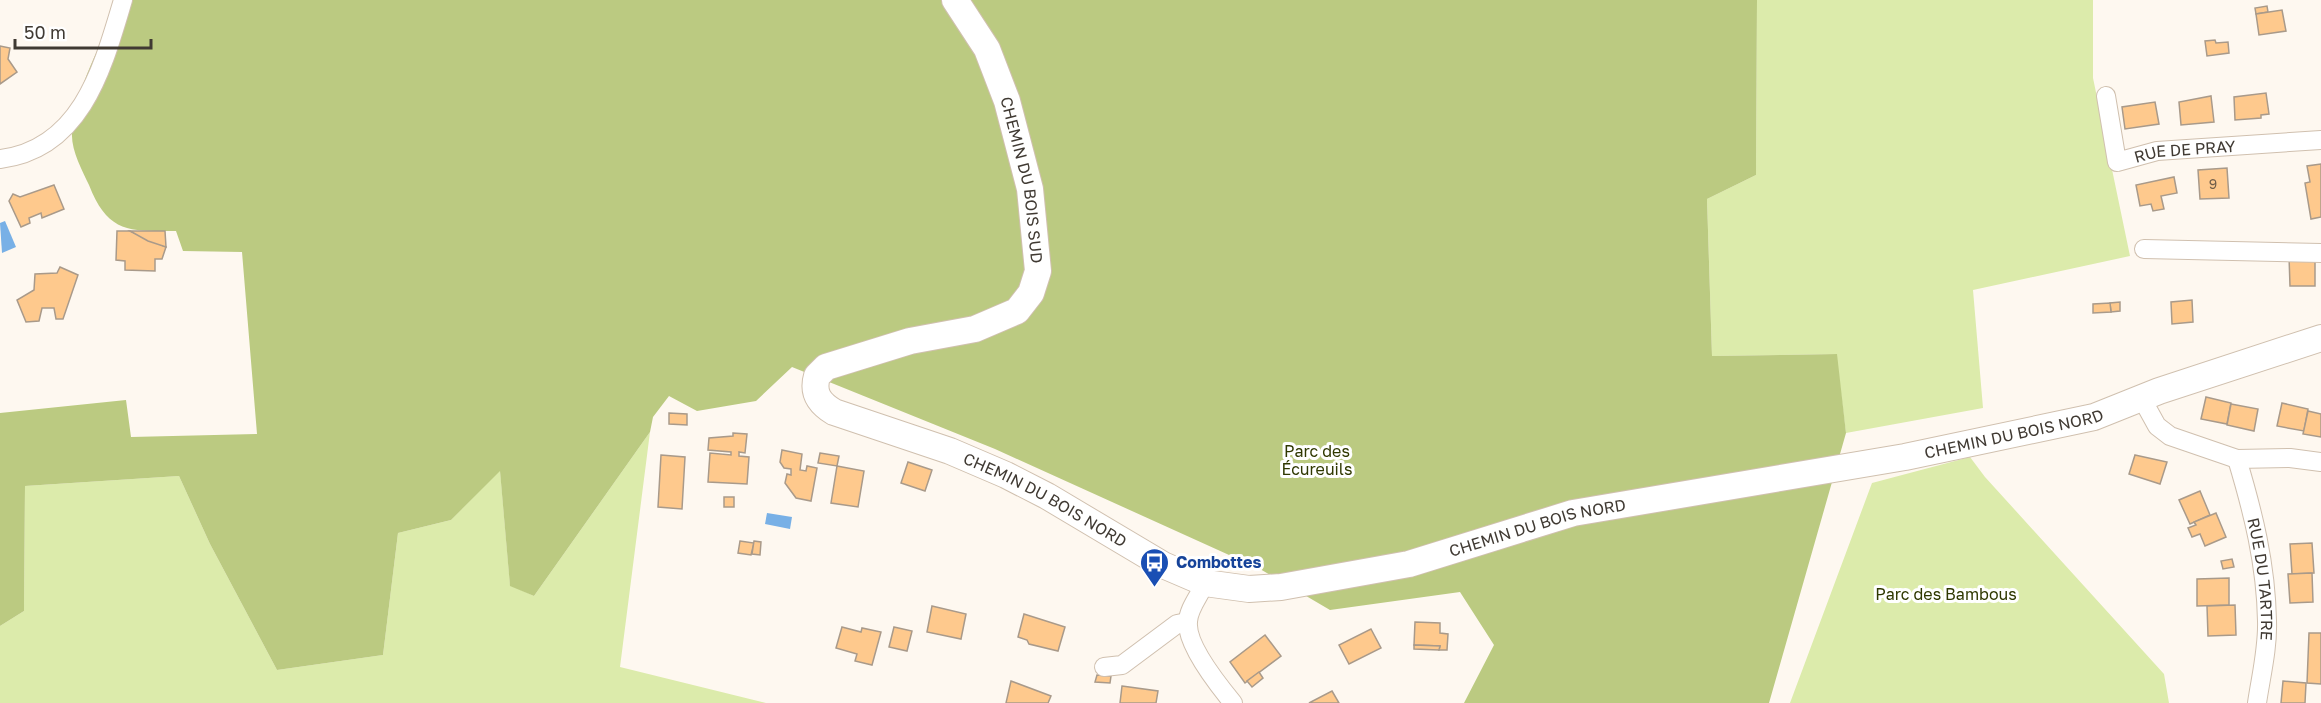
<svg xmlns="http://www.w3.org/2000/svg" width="2321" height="703" font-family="'Golos Text',sans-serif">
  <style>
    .green { fill: #dcebab }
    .forest { fill: #bbca81 }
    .water { fill: #78b0e6 }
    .building { fill: #fec98d; stroke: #a99a8a; stroke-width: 1.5 }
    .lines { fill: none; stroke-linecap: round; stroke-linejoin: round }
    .street-casing { stroke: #d0c0af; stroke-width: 20 }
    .secondary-casing { stroke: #d0c0af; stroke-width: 28 }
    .street { stroke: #fff; stroke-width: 18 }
    .secondary { stroke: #fff; stroke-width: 26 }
    .labels { text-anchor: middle; stroke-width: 6; stroke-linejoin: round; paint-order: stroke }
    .number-label { font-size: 14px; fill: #705e4a }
    .street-label { font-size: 16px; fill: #403a33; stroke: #fff }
    .park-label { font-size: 16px; fill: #2f3800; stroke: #fff }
    .transit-label { font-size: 16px; font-weight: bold; fill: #164399; stroke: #fff; text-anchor: start }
  </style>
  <rect width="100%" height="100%" fill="#fef8f0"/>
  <g class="green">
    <polygon points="1757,0 2093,0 2093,78 2130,256 1973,290 1983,408 1846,433 1836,354 1712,356 1707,199 1756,175"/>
    <polygon points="650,432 620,667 766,703 0,703 0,626 24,611 25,486 179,476 210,544 277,670 383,655 398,533 451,520 500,470 510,585 534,596"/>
    <polygon points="1970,457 1985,477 2164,674 2169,703 1790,703 1872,483"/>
  </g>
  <path class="forest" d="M121,0H1757L1756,175L1707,199L1712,356L1837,354L1846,433L1769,703H1464L1494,645L1460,592L1330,610L1260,569L995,449L792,367L756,401L697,411L669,396L653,417L650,432L534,596L510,586L500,471L451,520L398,533L383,655L277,670L210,544L179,476L25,486L24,611L0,626V413L126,400L131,437L257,434L242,252L183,251L176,231C130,231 108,234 89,185C82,170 71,150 72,133C75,88 103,41 121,0Z"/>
  <g class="water">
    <polygon points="5,221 16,247 2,253 0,223"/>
    <polygon points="767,513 792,517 790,529 765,524"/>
  </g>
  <g class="building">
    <polygon points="2267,6 2268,12 2256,14 2255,8"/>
    <polygon points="2282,10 2286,31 2259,35 2256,14"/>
    <polygon points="2215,40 2216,43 2228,42 2229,53 2207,56 2205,41"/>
    <polygon points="0,46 10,48 8,59 17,72 0,84"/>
    <polygon points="2266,93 2269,114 2261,115 2261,118 2235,120 2234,97"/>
    <polygon points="2211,96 2214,122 2181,125 2179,102"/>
    <polygon points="2155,102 2159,124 2125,129 2122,107"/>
    <polygon points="2321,164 2321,217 2311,219 2305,183 2310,182 2307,166"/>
    <polygon points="2227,168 2229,198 2200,199 2198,170"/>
    <polygon points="2174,177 2177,193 2161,196 2164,209 2153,211 2151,204 2140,206 2136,185"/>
    <polygon points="54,185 64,209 42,218 41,213 29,218 30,223 21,227 9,201 13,194 20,197"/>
    <polygon points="117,231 130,231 166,247 162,259 155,259 155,271 125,270 125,261 116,260"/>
    <polygon points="130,231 165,231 166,247 148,241"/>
    <polygon points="2289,256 2315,257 2315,286 2290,286"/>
    <polygon points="60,267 78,275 63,319 56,319 54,308 42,308 39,321 26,322 17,300 34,290 35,274 57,273"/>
    <polygon points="2192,300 2193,322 2172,324 2171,302"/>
    <polygon points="2120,302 2120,311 2111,312 2110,303"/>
    <polygon points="2110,303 2111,312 2093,313 2093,304"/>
    <polygon points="2206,397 2231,403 2227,424 2201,419"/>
    <polygon points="2282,403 2308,409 2304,431 2277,426"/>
    <polygon points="2231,404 2258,409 2254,431 2227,425"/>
    <polygon points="2308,411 2321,414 2321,437 2303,434"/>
    <polygon points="669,413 687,414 687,425 669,424"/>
    <polygon points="733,433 747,434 745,453 739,452 739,456 749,457 747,484 708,482 710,453 731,455 731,452 708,450 709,438 733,436"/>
    <polygon points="782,450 802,454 800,470 806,471 807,466 817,468 811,501 796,498 785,483 787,474 791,475 791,469 784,468 780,462"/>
    <polygon points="820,453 839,456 837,466 818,463"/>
    <polygon points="661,455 685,457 682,509 658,507"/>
    <polygon points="2135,455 2167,462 2160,484 2129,474"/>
    <polygon points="908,462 932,470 925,491 901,483"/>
    <polygon points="837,466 864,471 858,507 831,503"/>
    <polygon points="2200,491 2210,515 2190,524 2179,500"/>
    <rect x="724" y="497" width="10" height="10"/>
    <polygon points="2216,513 2226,537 2205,546 2200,534 2192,537 2188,528 2196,525 2194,522"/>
    <polygon points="740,541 754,543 751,555 738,553"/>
    <polygon points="754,541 761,542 760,555 752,554"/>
    <polygon points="2312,543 2314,573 2292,574 2290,544"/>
    <polygon points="2232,559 2234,567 2223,569 2221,561"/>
    <polygon points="2312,573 2313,602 2290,603 2288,574"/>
    <polygon points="2229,578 2229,605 2197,606 2197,579"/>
    <polygon points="2235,605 2236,635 2208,636 2207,606"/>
    <polygon points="932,606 966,614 961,639 927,632"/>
    <polygon points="1024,614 1065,627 1058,651 1029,644 1027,640 1018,637"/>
    <polygon points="1415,622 1440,623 1440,633 1448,634 1447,650 1439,650 1440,646 1414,645"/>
    <polygon points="842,627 861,632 862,628 881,632 872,665 855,661 857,654 836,648"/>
    <polygon points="894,627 912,631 907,651 889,647"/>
    <polygon points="1371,629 1381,648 1349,664 1339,645"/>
    <polygon points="2309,633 2321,633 2321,684 2307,683"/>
    <polygon points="1265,635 1281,656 1245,683 1230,662"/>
    <polygon points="1414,645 1440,646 1439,650 1414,649"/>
    <polygon points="1259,672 1263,678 1252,687 1247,681"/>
    <polygon points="1097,675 1111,676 1110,683 1095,682"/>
    <polygon points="1011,681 1051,696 1048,703 1006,703"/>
    <polygon points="2283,681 2306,683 2305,703 2281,703"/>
    <polygon points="1122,686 1158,691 1156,703 1120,703"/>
    <polygon points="1332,691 1339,703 1309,703"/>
  </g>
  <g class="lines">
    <defs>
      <g id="street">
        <path id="s1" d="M2106,96L2117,162L2157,151L2321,140"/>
        <path d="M0,159C82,149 103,67 123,0"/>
        <polyline points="2144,249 2321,253"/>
        <polyline points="2141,397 2157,426 2170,436 2237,459 2290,458 2321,462"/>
        <path id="s2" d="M2237,459C2253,512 2266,564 2267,621C2268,648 2261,676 2257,703"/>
        <path d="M1205,583C1200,595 1188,609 1188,622C1186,645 1219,686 1233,703"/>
        <polyline points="1104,667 1122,665 1177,624 1187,622"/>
      </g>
      <g id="secondary">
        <path id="s3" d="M955,0L987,49L1007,101L1030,189L1038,271L1031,293L1017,311L975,329L910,341L826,367L817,376C812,393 819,403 834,412L950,451L1006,475L1047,496L1163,565L1205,583L1249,589L1281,587L1409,564L1573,513L1905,457L2094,417L2159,391L2321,338"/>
      </g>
    </defs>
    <use href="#street" class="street-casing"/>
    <use href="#secondary" class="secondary-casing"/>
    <use href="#street" class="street"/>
    <use href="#secondary" class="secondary"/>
  </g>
  <defs>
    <symbol id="bus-pin" viewBox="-11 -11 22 30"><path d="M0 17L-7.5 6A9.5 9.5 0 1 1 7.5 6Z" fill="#1a4fb4" stroke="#fff"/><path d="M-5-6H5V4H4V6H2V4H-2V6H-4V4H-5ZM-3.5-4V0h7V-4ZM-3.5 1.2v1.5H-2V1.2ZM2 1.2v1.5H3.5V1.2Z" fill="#fff"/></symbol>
  </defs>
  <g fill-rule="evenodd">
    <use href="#bus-pin" x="1138" y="546" width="33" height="45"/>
  </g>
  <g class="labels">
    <g class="number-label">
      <text x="2213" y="189">9</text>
    </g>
    <g class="street-label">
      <text dy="6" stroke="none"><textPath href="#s1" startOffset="136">RUE DE PRAY</textPath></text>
      <text dy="6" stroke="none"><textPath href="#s3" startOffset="195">CHEMIN DU BOIS SUD</textPath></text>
      <text dy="6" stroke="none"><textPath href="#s3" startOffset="1826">CHEMIN DU BOIS NORD</textPath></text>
      <text dy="6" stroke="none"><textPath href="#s3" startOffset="819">CHEMIN DU BOIS NORD</textPath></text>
      <text dy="6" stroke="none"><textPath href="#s3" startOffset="1340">CHEMIN DU BOIS NORD</textPath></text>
      <text dy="6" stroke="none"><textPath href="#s2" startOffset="123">RUE DU TARTRE</textPath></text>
    </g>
    <g class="park-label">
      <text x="1317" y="457">Parc des<tspan x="1317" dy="18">Écureuils</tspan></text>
      <text x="1946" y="600">Parc des Bambous</text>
    </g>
    <g class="transit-label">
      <text x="1176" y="568">Combottes</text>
    </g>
  </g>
  <path d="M15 39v9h136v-9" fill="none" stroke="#403a33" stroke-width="3"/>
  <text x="24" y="39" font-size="18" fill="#403a33" stroke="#ffffff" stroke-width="4.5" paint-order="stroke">50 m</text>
</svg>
